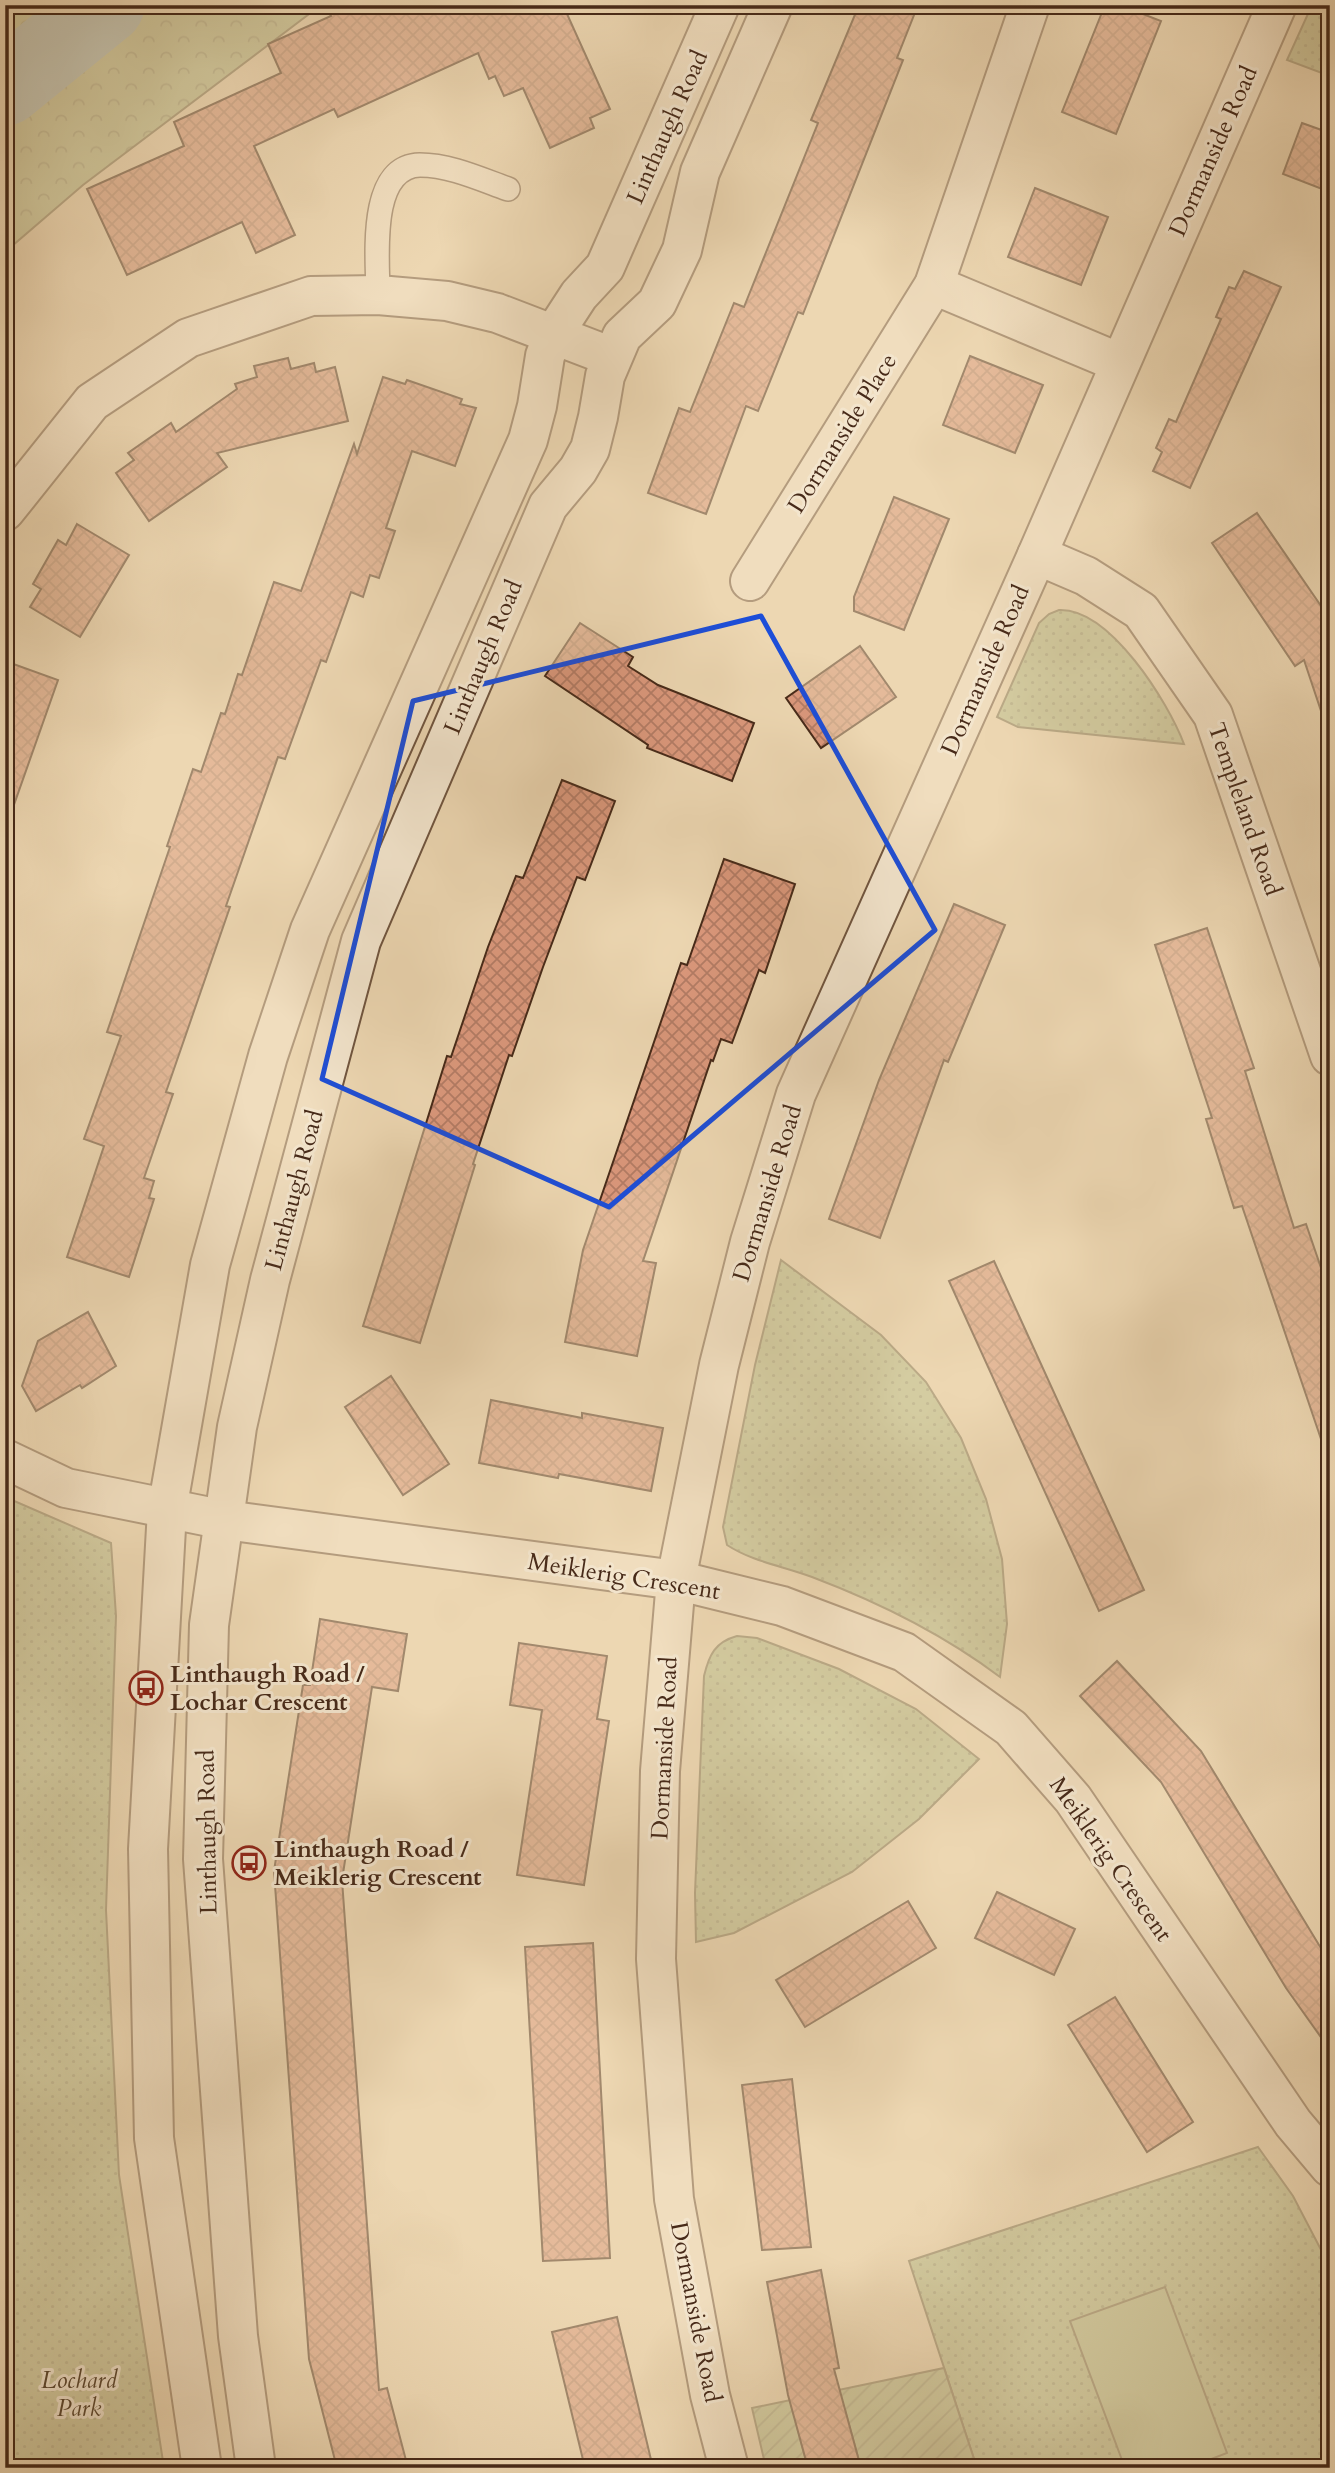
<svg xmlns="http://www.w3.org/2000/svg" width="1335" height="2473" font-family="Cardo,serif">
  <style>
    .grass { fill: url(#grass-dots); stroke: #7f7453; stroke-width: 2 }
    .forest { fill: url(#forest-crowns); stroke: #7f7453; stroke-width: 2 }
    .garden { fill: url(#garden-furrows); stroke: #7f7453; stroke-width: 2 }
    .pitch { fill: #b7be8d; stroke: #7f7453; stroke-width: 2 }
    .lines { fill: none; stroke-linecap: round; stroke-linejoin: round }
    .river { stroke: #9db7b7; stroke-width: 77 }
    .building { fill: url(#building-cross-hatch); stroke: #472a19; stroke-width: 2 }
    .service-casing { stroke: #70553f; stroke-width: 26 }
    .minor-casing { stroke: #70553f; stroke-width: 42 }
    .tertiary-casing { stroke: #70553f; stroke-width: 42 }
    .service { stroke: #f3e5cd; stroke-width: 23 }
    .minor { stroke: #f3e5cd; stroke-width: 38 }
    .tertiary { stroke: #f3e5cd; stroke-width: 38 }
    .marked { fill: none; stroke: #1d4ed8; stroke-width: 5; stroke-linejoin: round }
    .labels { text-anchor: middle; stroke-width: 6; stroke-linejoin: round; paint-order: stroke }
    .street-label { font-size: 24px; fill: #472a19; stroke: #f3e5cd }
    .poi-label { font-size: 24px; font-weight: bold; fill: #472a19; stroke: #f3e5cd; text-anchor: start }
    .park-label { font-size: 24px; font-style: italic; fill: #5d4830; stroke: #f3e5cd }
  </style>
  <defs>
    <pattern id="grass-dots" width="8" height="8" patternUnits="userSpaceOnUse" patternTransform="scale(1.75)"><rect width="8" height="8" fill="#b7be8d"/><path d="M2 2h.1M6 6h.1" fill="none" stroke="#979b72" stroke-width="1.8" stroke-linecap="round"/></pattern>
    <pattern id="forest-crowns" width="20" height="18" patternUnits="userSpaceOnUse" patternTransform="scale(1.75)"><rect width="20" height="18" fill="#b7be8d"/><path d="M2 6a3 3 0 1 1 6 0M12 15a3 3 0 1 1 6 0" fill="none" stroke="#979b72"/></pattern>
    <pattern id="garden-furrows" width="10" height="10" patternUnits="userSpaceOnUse" patternTransform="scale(1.75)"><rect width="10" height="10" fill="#b7be8d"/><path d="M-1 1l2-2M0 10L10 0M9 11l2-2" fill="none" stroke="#979b72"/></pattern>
    <pattern id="building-cross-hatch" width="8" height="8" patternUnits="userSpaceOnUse" patternTransform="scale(1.75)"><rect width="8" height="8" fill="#db987c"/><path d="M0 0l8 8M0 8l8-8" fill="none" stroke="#b37c65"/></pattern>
  </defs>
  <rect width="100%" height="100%" fill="#edd7b2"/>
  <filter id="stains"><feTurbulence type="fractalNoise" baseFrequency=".00286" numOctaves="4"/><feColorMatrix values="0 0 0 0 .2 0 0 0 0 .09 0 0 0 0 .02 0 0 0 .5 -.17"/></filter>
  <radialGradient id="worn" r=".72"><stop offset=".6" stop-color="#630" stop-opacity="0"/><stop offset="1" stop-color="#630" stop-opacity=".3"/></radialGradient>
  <g class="grass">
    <polygon points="1312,5 1330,5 1330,76 1287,60"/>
    <path d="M1059,610C1110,608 1168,702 1184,744L1018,727L997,717L1039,623L1049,614Z"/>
    <path d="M781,1260L881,1335L926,1382L961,1438L986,1499L1002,1559L1007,1624L1000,1677C943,1634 878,1602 812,1577C783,1566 753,1562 727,1545L723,1527L755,1365Z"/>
    <polygon points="5,1497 111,1543 116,1616 106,1910 119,2175 164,2468 5,2468"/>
    <path d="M737,1636L757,1638L839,1669L916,1709L979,1759L919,1819L852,1872L734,1933L696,1942L695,1893L704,1676C709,1655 715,1642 737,1636Z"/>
    <polygon points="1258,2147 1293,2196 1330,2267 1330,2468 977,2468 909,2261"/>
  </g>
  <polygon class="forest" points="5,5 321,5 83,185 5,252"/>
  <polygon class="garden" points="944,2368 977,2468 861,2468 845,2410 796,2423 808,2468 766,2468 752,2408"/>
  <polygon class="pitch" points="1165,2287 1227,2453 1188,2468 1125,2468 1070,2321"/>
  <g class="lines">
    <polyline class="river" points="5,87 106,5"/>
  </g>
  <g class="building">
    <polygon points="326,5 563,5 610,109 590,118 594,128 550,148 523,88 504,96 495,76 489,79 478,53 338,117 334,109 254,146 295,235 256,253 242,222 127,275 87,189 184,146 174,122 281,73 268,44 331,16"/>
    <polygon points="859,5 918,5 897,58 903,60 803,314 798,312 758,411 746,406 706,514 648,493 679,408 690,412 734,303 744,307 818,123 811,120"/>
    <polygon points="1105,5 1120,5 1161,21 1116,134 1062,112"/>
    <polygon points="1302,123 1330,133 1330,192 1283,174"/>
    <polygon points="1035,188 1108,217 1081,285 1008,257"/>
    <polygon points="1244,271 1281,287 1190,488 1153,471 1162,452 1156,448 1169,419 1176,422 1221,319 1216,317 1229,287 1235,289"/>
    <polygon points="970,356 1043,385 1015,453 943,425"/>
    <polygon points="288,358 291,369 314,363 316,372 335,367 348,421 217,453 227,467 149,521 116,473 134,460 128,453 171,423 176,432 237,389 235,384 257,377 254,366"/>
    <polygon points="383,377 405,384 407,380 462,399 460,404 476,408 455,466 412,451 386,528 395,531 379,578 370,575 363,597 351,592 326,662 321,660 285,759 278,757 226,906 230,907 166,1092 173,1094 144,1178 154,1181 149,1198 154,1199 129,1277 67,1257 104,1146 84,1139 121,1036 107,1032 170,847 167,846 193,769 201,772 221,713 225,714 238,674 242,675 274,582 301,591 354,444 357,454"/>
    <polygon points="894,497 949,519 904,630 854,611 854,597"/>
    <polygon points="1257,513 1330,619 1330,716 1323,717 1304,660 1295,666 1212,543"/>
    <polygon points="77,524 129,555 80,637 30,607 41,589 33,584 58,540 66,545"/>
    <polygon points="580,623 633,657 628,666 658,685 754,723 732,781 647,748 648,745 545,676"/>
    <polygon points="860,646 896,697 821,748 786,698"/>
    <polygon points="5,661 58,680 10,816 5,815"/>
    <polygon points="562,780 615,801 585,880 577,877 543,967 512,1056 509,1055 473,1164 475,1165 420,1343 363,1326 447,1056 451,1057 488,947 516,876 523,878"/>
    <polygon points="724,859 795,884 765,973 759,970 732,1043 721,1039 713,1061 711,1060 643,1261 656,1263 637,1356 565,1342 583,1250 681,963 687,965"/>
    <polygon points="954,904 1005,925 948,1062 944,1060 880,1238 829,1219 879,1080"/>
    <polygon points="1207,928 1254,1068 1245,1071 1294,1228 1306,1224 1330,1294 1330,1444 1323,1445 1242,1206 1234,1208 1206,1119 1212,1118 1155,945"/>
    <polygon points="994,1261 1144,1590 1099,1611 949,1281"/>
    <polygon points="88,1312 116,1366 82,1388 80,1385 36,1411 22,1386 38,1341"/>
    <polygon points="391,1376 449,1464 403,1495 345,1407"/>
    <polygon points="491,1400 582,1418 582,1413 663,1428 651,1491 559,1474 558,1478 479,1463"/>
    <polygon points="320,1619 407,1634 398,1691 372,1687 342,1880 379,2390 387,2388 408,2468 337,2468 309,2359 274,1871 303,1685 310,1685"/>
    <polygon points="519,1643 607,1656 597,1719 609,1721 584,1885 517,1875 542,1710 510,1705"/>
    <polygon points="1117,1661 1201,1751 1330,1963 1330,2050 1286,1988 1161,1782 1080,1696"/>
    <polygon points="997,1892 1075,1929 1054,1975 975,1938"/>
    <polygon points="908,1901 936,1948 805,2027 776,1980"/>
    <polygon points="593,1943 610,2258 543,2261 525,1947"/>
    <polygon points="1115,1997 1193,2122 1147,2152 1068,2025"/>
    <polygon points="792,2079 811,2247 762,2250 742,2085"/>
    <polygon points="821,2270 839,2368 834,2369 861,2468 808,2468 788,2395 767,2282"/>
    <polygon points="617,2317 653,2468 585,2468 552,2332"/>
  </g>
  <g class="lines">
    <defs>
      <path id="service" d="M378,295C378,261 367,166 420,165C450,165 480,179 508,189"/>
      <g id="minor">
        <polyline points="934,285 1120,363"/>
        <polyline points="5,511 92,402 188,338 311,296 378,295 447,301 497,313 612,357"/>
        <polyline points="1037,555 1086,576 1141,611 1213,715 1330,1056"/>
        <polyline points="750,581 934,285 1030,5"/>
        <polyline points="5,1459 66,1488 225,1520 676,1580 782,1606 904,1652 1011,1728 1073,1799 1293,2123 1330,2167"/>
        <polyline points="729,2468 710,2395 674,2199 656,1959 660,1771 676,1580 719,1365 750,1242 796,1094 1037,555 1277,5"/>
      </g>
      <g id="tertiary">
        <polyline points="202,2468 154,2138 148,1849 167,1510 210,1265 268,1056 310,930 528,440 537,406 545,356 553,335 579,295 605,267 720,5"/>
        <polyline points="256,2468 238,2336 203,1859 209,1625 237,1427 270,1280 361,941 548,506 578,470 590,449 598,417 605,376 622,336 657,303 682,250 700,172 773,5"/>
      </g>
    </defs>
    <use href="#service" class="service-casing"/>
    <use href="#minor" class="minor-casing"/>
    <use href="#tertiary" class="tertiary-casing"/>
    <use href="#service" class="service"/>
    <use href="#minor" class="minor"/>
    <use href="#tertiary" class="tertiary"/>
  </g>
  <path d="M0 0H1335V2473H0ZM761,616L935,930L609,1207L322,1079L413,701Z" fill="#edd7b2" fill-opacity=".55" fill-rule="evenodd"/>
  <path class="marked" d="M761,616L935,930L609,1207L322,1079L413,701Z"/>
  <defs>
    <symbol id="bus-ring" viewBox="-11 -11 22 22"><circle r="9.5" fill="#f3e5cd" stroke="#8f2418" stroke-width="1.5"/><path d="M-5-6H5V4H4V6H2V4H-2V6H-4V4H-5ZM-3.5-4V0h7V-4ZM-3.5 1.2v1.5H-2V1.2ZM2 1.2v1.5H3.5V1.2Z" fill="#8f2418"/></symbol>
  </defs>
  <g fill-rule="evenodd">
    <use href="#bus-ring" x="127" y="1669" width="38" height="38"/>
    <use href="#bus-ring" x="230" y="1844" width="38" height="38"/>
  </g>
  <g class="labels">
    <g class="street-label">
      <text transform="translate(667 127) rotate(-66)" y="8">Linthaugh Road</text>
      <text transform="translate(1213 151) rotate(-66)" y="8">Dormanside Road</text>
      <text transform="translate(842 433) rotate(-58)" y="8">Dormanside Place</text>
      <text transform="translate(483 657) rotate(-67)" y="8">Linthaugh Road</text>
      <text transform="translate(985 670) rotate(-66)" y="8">Dormanside Road</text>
      <text transform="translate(1245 809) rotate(71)" y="8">Templeland Road</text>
      <text transform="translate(294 1190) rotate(-75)" y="8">Linthaugh Road</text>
      <text transform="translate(767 1193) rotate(-73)" y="8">Dormanside Road</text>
      <text transform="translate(624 1576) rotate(9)" y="8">Meiklerig Crescent</text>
      <text transform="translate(664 1748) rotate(-87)" y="8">Dormanside Road</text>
      <text transform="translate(207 1832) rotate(-91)" y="8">Linthaugh Road</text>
      <text transform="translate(1111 1859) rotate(55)" y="8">Meiklerig Crescent</text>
      <text transform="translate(696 2312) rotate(79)" y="8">Dormanside Road</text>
    </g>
    <g class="poi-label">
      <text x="170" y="1682">Linthaugh Road /<tspan x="170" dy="28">Lochar Crescent</tspan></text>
      <text x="274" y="1857">Linthaugh Road /<tspan x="274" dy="28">Meiklerig Crescent</tspan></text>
    </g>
    <g class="park-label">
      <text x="79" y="2388">Lochard<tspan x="79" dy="28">Park</tspan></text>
    </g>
  </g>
  <rect width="1335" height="2473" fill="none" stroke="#edd7b2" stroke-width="28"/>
  <rect x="7" y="7" width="1321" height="2459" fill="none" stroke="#472a19" stroke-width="3.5"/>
  <rect x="14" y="14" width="1307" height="2445" fill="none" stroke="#472a19" stroke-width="2"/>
  <rect width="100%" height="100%" filter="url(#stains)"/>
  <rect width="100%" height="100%" fill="url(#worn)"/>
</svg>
